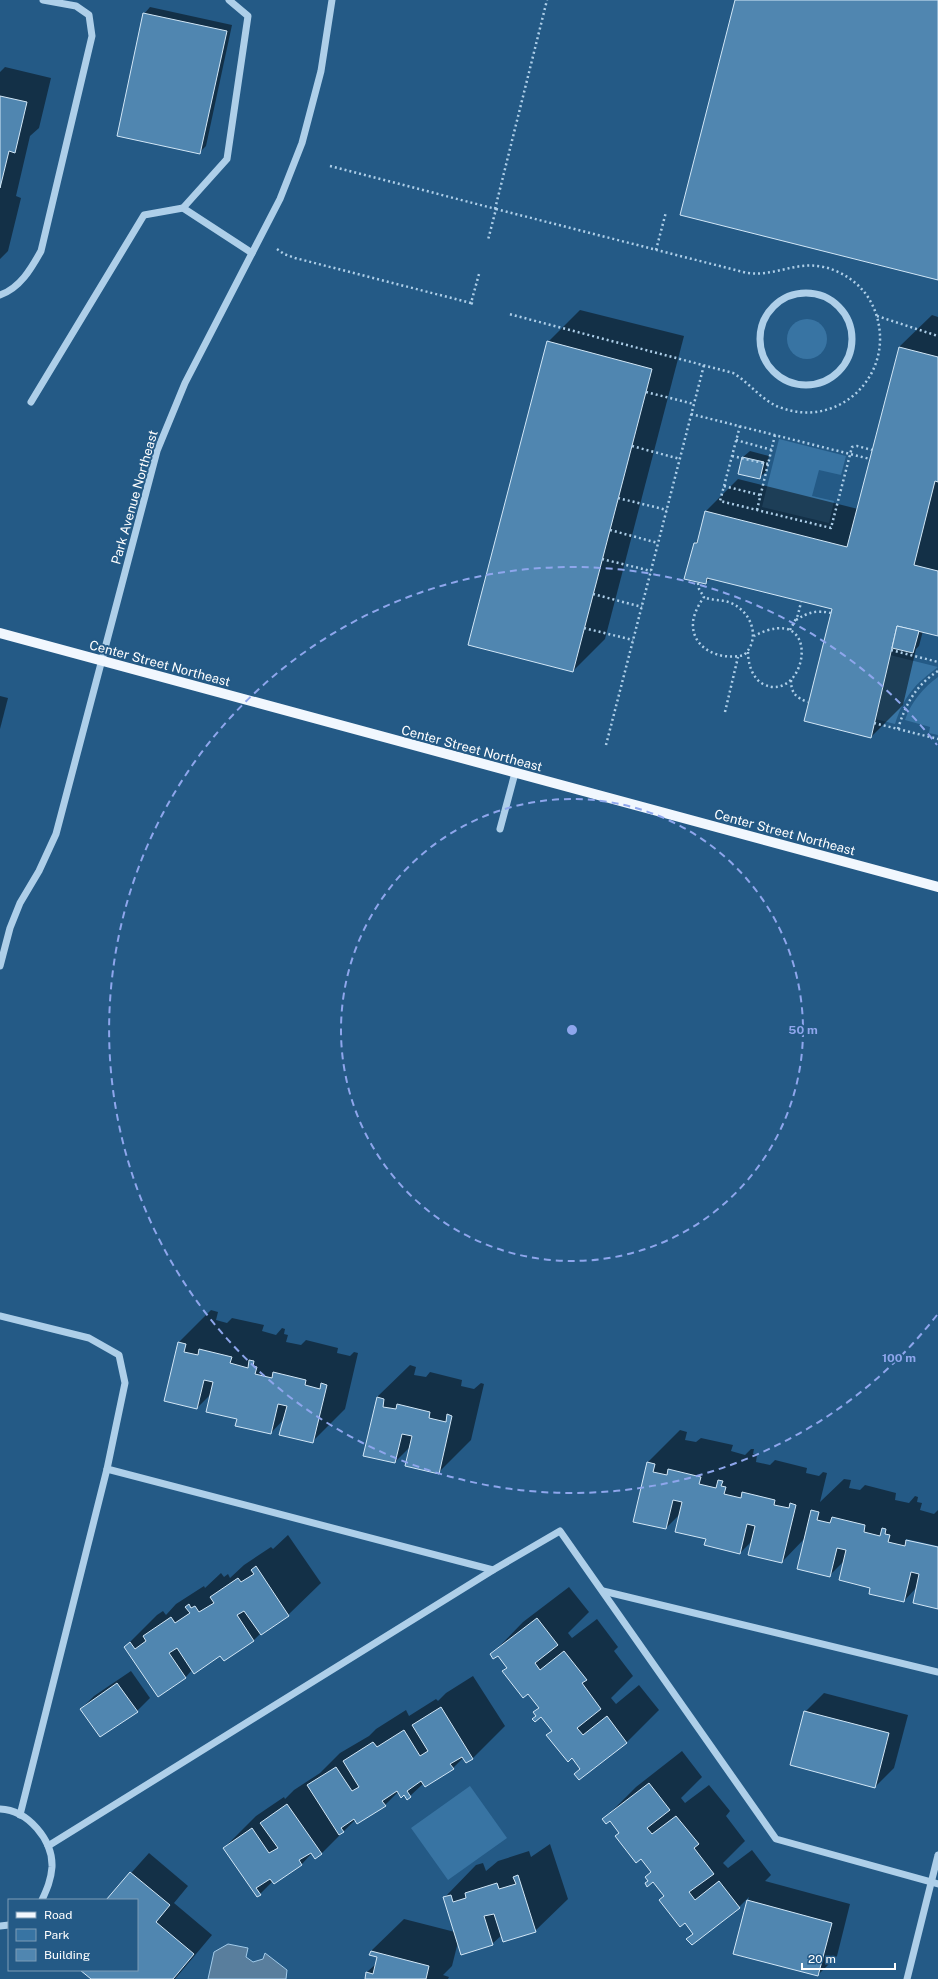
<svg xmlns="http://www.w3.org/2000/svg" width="938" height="1979" font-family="'Public Sans',sans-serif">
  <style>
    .green { fill: #3874a3 }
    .water { fill: #597e9d; stroke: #a2cbea }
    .shadow { fill: #0007 }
    .building { fill: #5086b0; stroke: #d2e7f7 }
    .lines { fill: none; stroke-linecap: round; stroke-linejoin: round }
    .path { stroke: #aecfe9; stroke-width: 2.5; stroke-dasharray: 2 3; stroke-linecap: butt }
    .minor { stroke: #aecfe9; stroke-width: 7 }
    .major { stroke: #f1f7fe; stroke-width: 10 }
    .ring { fill: none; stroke: #8ea6ec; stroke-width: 2; stroke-dasharray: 7 5 }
    .labels { text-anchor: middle; stroke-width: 4; stroke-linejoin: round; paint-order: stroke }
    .street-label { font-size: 13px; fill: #fff; stroke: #245a86 }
    .centre { fill: #8ea6ec; stroke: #245a86; stroke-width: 2 }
    .ring-label { font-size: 12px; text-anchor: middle; font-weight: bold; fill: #8ea6ec; stroke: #245a86; stroke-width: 4; stroke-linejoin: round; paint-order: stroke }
  </style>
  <rect width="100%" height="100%" fill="#245a86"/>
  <g class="green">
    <circle cx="807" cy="339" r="20"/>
    <polygon points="779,439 846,456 841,475 819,470 812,496 834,501 829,523 762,507"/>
    <path d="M890,655L938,667C915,684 904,696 895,724L875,719Z"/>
    <path d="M938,677V735L929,733L930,727L905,720C911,702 923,688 938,677Z"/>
    <polygon points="470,1786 507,1838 448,1880 411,1828"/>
  </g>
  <polygon class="water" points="228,1944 248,1948 246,1957 253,1962 263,1959 265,1953 287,1970 286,1979 208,1979 214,1952"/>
  <g class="shadow">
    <polygon points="150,7 232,25 206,146 200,152 144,14"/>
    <polygon points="5,67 51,78 39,128 30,136 16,196 21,198 8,251 0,259 0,72"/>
    <polygon points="580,310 684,336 605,639 573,671 548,342"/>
    <polygon points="932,315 938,317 938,635 923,631 919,646 916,649 903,705 871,737 833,609 711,578 705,583 695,543 699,539 706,511 738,479 858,509 899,347"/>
    <polygon points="750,451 769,456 766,472 759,478 739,473 743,457"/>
    <polygon points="0,696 8,698 0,729"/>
    <polygon points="211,1310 218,1312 216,1320 227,1323 232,1318 264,1325 262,1331 276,1335 282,1328 285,1329 284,1334 288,1335 286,1342 301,1345 306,1340 338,1348 337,1353 350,1356 354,1352 358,1353 345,1409 312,1442 284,1419 271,1433 238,1418 211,1394 197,1408 179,1342"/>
    <polygon points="410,1365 416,1367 414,1375 426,1377 430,1372 462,1380 461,1386 474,1389 481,1383 484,1384 471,1440 438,1473 411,1446 395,1462 377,1397"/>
    <polygon points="680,1430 687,1432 685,1440 696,1442 701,1438 733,1445 731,1451 745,1455 751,1449 754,1449 753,1454 757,1455 756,1462 770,1465 775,1460 807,1468 806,1473 819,1476 823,1472 827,1473 820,1502 844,1479 851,1480 849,1488 860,1490 865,1485 896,1493 895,1500 909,1503 915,1496 918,1497 917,1502 922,1503 920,1510 934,1514 938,1510 938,1546 906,1539 905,1541 938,1547 938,1608 917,1587 904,1601 871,1587 844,1561 829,1576 805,1538 782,1562 753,1540 740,1553 707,1538 680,1514 666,1528 648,1462"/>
    <polygon points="288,1535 321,1583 288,1615 261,1633 254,1640 224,1659 221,1654 192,1670 185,1678 125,1647 157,1615 163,1611 166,1615 176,1604 204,1586 205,1588 221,1573 224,1577 228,1574 230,1578 244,1565 271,1547 273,1549"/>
    <polygon points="569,1587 589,1612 568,1633 572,1638 597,1619 618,1647 614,1651 633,1676 611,1698 616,1704 639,1685 659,1710 627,1742 579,1779 581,1768 572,1757 548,1735 553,1730 541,1716 533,1719 537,1715 535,1712 540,1707 529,1692 504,1671 508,1667 498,1654 491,1655 523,1622"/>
    <polygon points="131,1671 150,1698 137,1711 81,1709 94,1696"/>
    <polygon points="473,1676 505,1726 473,1758 467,1762 464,1757 453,1768 424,1783 410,1796 398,1792 385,1805 355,1820 321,1854 312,1853 302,1864 274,1883 273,1881 260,1894 224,1848 256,1816 284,1797 285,1799 294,1790 320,1773 340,1753 369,1736 376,1729 406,1710 409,1716 436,1699 438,1701 446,1693"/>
    <polygon points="824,1693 908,1715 894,1768 875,1787 805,1712"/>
    <polygon points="682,1751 702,1777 681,1798 685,1803 709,1785 730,1811 726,1816 745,1841 723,1863 728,1868 752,1850 771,1875 765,1881 850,1904 837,1956 818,1975 734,1953 749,1897 739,1907 688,1939 694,1933 654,1881 649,1880 652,1872 610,1819 604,1819 636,1787"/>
    <polygon points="550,1844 568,1899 535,1931 502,1935 492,1944 458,1942 452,1966 443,1975 449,1977 448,1979 366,1979 367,1972 377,1963 378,1956 371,1951 404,1919 455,1932 444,1898 476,1865 483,1863 486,1871 498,1861 529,1851 531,1857"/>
    <polygon points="149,1853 188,1886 174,1903 212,1935 175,1979 93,1979 82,1970 137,1970 137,1900 107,1900"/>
  </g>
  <g class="building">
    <polygon points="735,0 938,0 938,280 680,215"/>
    <polygon points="143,13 227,31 200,154 117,136"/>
    <polygon points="0,96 27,102 15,153 9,151 0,188"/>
    <polygon points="547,341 652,369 573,672 468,645"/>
    <polygon points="899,347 938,357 938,482 935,481 914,565 938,571 938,636 897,626 871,738 804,721 832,609 707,578 706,584 684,579 694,543 697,543 705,511 847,547"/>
    <polygon points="742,457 764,462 760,479 738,474"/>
    <polygon points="897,626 919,631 913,653 892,648"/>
    <polygon points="178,1342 186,1344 184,1352 198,1355 199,1349 232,1357 230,1363 248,1368 249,1360 254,1361 253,1366 257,1367 255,1374 272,1378 273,1372 306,1380 305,1385 320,1389 321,1383 327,1385 313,1443 279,1435 287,1406 278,1404 271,1434 235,1426 237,1419 206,1412 213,1382 204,1380 197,1409 164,1401"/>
    <polygon points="377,1397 384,1399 383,1407 396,1409 397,1404 430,1412 429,1418 446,1422 447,1414 452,1416 439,1474 405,1466 412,1436 402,1434 395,1463 363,1456"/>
    <polygon points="647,1462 655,1464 653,1472 667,1475 668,1469 701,1477 699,1484 716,1488 718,1480 723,1481 721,1486 726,1487 724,1494 741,1498 742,1492 775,1500 774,1505 789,1508 790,1503 796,1505 782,1563 748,1555 755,1526 747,1524 740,1554 704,1545 706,1539 675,1532 682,1502 673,1500 666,1529 633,1522"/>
    <polygon points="811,1510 819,1512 817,1520 830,1523 832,1517 865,1525 864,1532 880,1536 882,1528 886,1529 885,1534 890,1535 888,1542 905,1546 906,1540 938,1547 938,1609 913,1603 919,1574 911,1572 904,1602 869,1594 870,1588 839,1580 846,1550 837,1548 830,1577 797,1569"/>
    <polygon points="256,1566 289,1616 261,1635 244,1611 237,1615 254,1641 224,1661 220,1656 194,1674 177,1648 169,1653 186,1678 158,1697 124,1647 130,1642 135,1649 146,1641 143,1636 171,1617 175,1623 190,1613 185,1607 189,1604 191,1608 195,1606 199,1612 214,1603 210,1597 238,1578 241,1582 254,1574 251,1570"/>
    <polygon points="537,1618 558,1645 535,1663 540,1670 564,1651 587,1680 582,1683 601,1709 577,1728 583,1735 607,1716 627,1743 579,1780 574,1774 580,1769 572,1758 568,1762 546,1735 552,1731 541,1717 535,1722 532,1719 536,1716 533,1712 539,1708 528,1694 523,1698 502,1671 507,1668 498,1656 493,1659 490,1654"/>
    <polygon points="117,1683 138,1712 100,1737 80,1709"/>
    <polygon points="441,1707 473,1759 466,1763 462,1757 450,1764 454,1769 425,1787 421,1781 407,1791 411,1797 407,1800 404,1795 401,1798 397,1791 382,1801 386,1806 357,1824 354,1819 341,1828 344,1832 339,1835 307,1785 336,1767 352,1791 359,1787 343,1761 373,1742 377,1747 404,1730 420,1756 428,1751 412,1725"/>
    <polygon points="804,1711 889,1733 875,1788 790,1765"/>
    <polygon points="649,1783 670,1810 647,1828 652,1834 676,1816 699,1844 694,1848 714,1874 689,1892 695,1900 719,1881 740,1908 692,1945 686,1939 693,1934 685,1923 680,1927 659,1900 664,1896 653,1882 647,1887 645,1883 648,1881 645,1877 651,1872 641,1859 636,1863 615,1836 619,1833 610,1821 606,1824 602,1819"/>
    <polygon points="287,1804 322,1854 315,1859 311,1853 299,1860 302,1865 274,1884 270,1879 256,1888 261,1895 257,1897 223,1848 252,1828 269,1853 278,1848 260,1823"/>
    <polygon points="130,1872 170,1905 156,1922 194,1954 173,1979 91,1979 80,1970 137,1970 137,1900 106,1900"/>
    <polygon points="518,1875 536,1932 503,1942 494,1914 484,1916 493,1945 461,1955 443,1897 451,1895 453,1902 466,1898 465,1893 497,1883 499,1889 516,1884 513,1877"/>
    <polygon points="747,1900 832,1923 818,1976 733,1954"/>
    <polygon points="371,1951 429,1966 426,1979 365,1979 366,1972 373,1974 377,1957 369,1955"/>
  </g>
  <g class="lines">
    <g class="path">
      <polyline points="330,166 496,209 488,240"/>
      <polyline points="495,209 547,0"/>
      <path d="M496,209L747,273C780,277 801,256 836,271C857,280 871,296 877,317C894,377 837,430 779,407C761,400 750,383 733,373L509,314"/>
      <polyline points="277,249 284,254 295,258 471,303 479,274"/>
      <polyline points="656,250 666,212"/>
      <polyline points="471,303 475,305"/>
      <polyline points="877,316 938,336"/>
      <polyline points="646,392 694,404"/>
      <polyline points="691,414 870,459"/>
      <polyline points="740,426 720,501 831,528 852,447 857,446 872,450"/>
      <polyline points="736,440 772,450"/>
      <polyline points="632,446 680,459"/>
      <polyline points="732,456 768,464"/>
      <polyline points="724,486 760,495"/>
      <polyline points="618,498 667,510"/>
      <polyline points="757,510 775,435"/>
      <polyline points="610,530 658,543"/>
      <polyline points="602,559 651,571"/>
      <path d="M698,583L699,589L704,597C699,604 694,613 693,622C691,650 722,661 744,655C761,639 752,612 731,603C722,599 712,601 704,597"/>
      <polyline points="593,594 642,607"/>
      <path d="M796,620C808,612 817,610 831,613"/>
      <polyline points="584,628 633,640"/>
      <polyline points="790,630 798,615 801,602"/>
      <polyline points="891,650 938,662"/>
      <path d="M748,652C748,663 752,678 763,684C807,706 825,599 754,636"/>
      <path d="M791,680C791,693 796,698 808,702"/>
      <polyline points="725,712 738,657"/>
      <polyline points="874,723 938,739"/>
      <path d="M898,729C905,705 916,685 938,671"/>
      <polyline points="606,745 704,365"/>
    </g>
    <g class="minor">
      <polyline points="229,0 248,16 227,159 183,208 252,253"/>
      <circle cx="806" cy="339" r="46"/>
      <path d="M0,295C20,288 31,269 41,251L92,36L89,15L76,6L43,0"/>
      <polyline points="31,402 144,215 183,208"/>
      <polyline points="500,829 515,773"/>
      <polyline points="0,966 10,928 20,903 39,871 56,834 157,451 185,383 280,199 302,143 321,71 332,0"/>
      <polyline points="0,1316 89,1338 119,1355 125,1383 107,1469 493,1570 560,1531 776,1839 938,1884"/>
      <polyline points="603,1591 938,1672"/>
      <path d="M0,1809C28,1810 53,1840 52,1867C51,1880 47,1889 42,1900"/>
      <polyline points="20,1815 107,1469"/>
      <polyline points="48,1846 493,1570"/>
      <polyline points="0,1926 9,1925"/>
      <polyline points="907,1979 938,1855"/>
    </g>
    <polyline class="major" points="0,633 938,887"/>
  </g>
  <g class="ring">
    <circle cx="572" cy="1030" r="231"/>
    <path d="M937 1315A463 463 0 1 1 937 745"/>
  </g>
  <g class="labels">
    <g class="street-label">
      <text transform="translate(134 497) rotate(-74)" y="5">Park Avenue Northeast</text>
      <text transform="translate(160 663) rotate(15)" y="5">Center Street Northeast</text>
      <text transform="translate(472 748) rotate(15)" y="5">Center Street Northeast</text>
      <text transform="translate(785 832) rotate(15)" y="5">Center Street Northeast</text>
    </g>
  </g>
  <circle cx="572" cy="1030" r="6" class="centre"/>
  <g class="ring-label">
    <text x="803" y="1034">50 m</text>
    <text x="899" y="1362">100 m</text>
  </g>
  <rect x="8" y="1899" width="130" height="72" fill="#245a86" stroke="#7c9cb6"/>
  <rect x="16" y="1912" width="20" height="6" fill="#f1f7fe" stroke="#7c9cb6"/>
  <text x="44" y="1919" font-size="12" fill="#ffffff">Road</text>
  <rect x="16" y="1929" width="20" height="12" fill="#3874a3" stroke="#7c9cb6"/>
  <text x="44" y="1939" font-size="12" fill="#ffffff">Park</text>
  <rect x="16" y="1949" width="20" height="12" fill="#5086b0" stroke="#7c9cb6"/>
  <text x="44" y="1959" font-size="12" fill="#ffffff">Building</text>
  <path d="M802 1963v6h93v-6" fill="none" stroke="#ffffff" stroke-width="2"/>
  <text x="808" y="1963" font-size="12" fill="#ffffff" stroke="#245a86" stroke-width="3" paint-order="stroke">20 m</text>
</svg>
